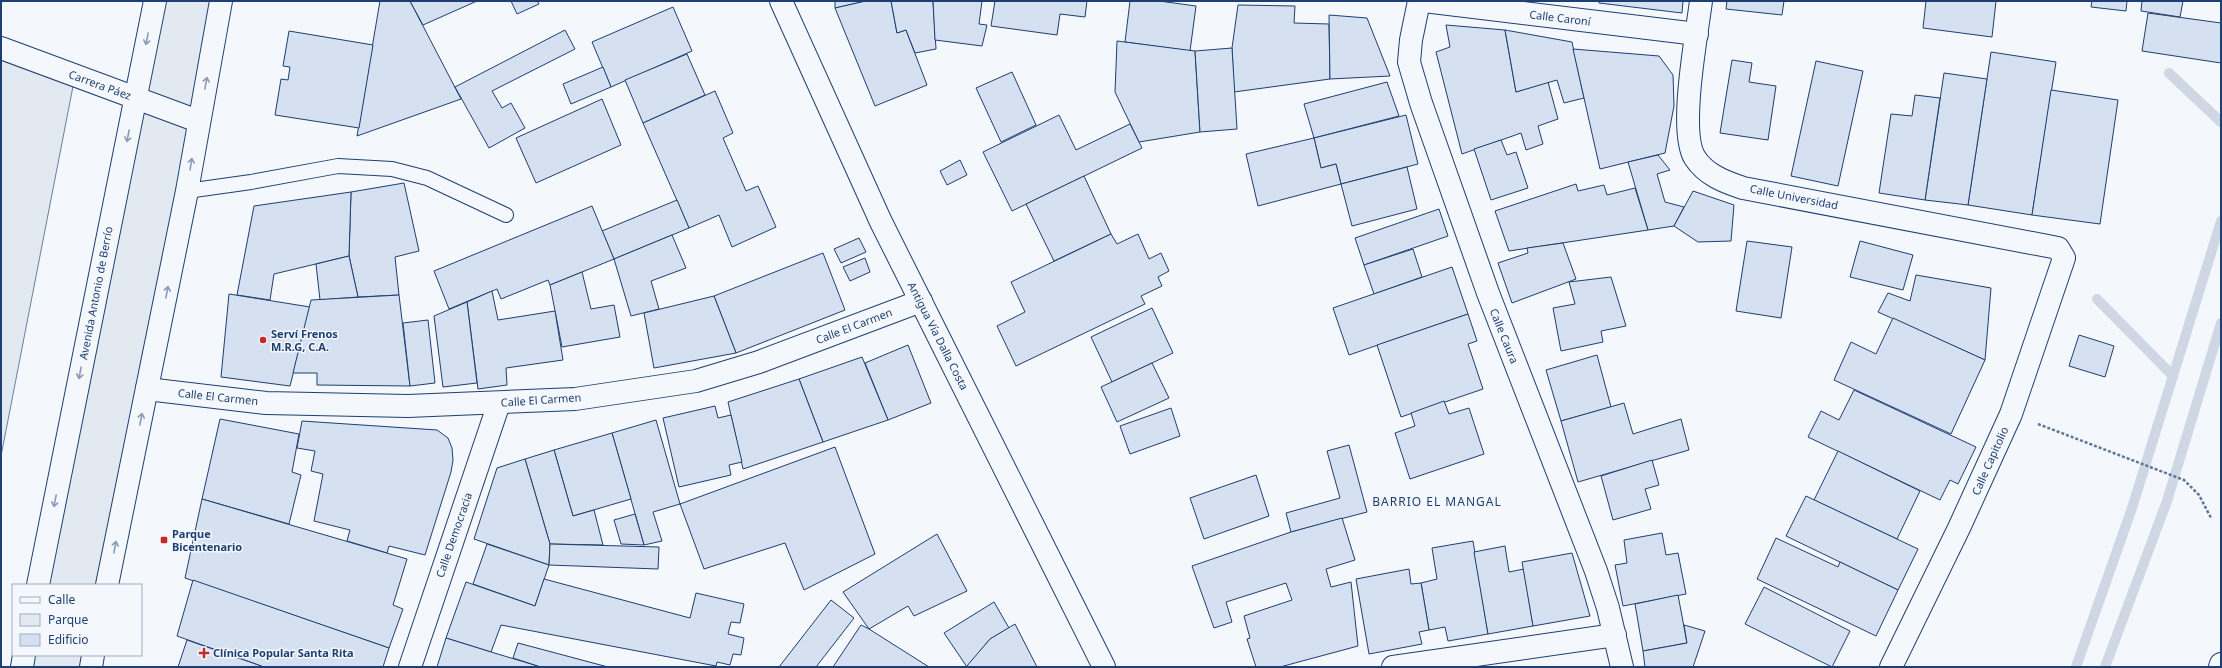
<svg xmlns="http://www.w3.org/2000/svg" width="2222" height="668" font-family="'Noto Sans',sans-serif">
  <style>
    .green { fill: #e3e9f0; stroke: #687fa3 }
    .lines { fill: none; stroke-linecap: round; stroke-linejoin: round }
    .stream { stroke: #cfd7e4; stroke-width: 10 }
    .building { fill: #d5e0f0; stroke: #1d3f73 }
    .service-casing { stroke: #1d3f73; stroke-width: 16 }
    .minor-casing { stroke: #1d3f73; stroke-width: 24 }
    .tertiary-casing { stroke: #1d3f73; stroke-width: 24 }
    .trunk-casing { stroke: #1d3f73; stroke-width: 24 }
    .path { stroke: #5e769c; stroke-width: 2.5; stroke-dasharray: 3 2; stroke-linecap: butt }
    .service { stroke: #f4f7fb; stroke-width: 14 }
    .minor { stroke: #f4f7fb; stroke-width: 22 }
    .tertiary { stroke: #f4f7fb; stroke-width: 22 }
    .trunk { stroke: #f4f7fb; stroke-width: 22 }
    .oneway { stroke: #889bb7 }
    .poi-dot { fill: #c62828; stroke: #f4f7fb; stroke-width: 1.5 }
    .labels { text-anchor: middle; stroke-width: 3; stroke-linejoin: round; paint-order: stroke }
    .street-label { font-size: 11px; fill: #1d3f73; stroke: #f4f7fb }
    .poi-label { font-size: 11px; font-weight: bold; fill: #1d3f73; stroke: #f4f7fb; text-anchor: start }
    .neighbourhood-label { font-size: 12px; letter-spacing: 1px; fill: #1d3f73; stroke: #f4f7fb }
  </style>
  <rect width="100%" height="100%" fill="#f4f7fb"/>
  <g class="green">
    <polygon points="155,1 221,1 107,585 38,585"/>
    <polygon points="1,48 75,76 1,456"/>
    <polygon points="24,655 93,655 91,667 22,667"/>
  </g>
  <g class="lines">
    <g class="stream">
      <polyline points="2169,73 2221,122"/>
      <polyline points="2097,299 2173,376"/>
      <polyline points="2076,667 2132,508 2221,221"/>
      <polyline points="2105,667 2167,501 2221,323"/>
    </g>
  </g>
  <g class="building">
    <polygon points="380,1 410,1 461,99 357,136"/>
    <polygon points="410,1 477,1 423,25"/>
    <polygon points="511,1 537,1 539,4 517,14"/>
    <polygon points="835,1 866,1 835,8"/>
    <polygon points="866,1 891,1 897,33 906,30 927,85 875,106 835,8"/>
    <polygon points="891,1 933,1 936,49 915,53 906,30 897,33"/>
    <polygon points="933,1 982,1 979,24 987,25 982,46 935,40"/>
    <polygon points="995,1 1087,1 1085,17 1060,14 1057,35 991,26"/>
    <polygon points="1130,1 1159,1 1196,6 1190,51 1125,42"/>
    <polygon points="1599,1 1683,1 1682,13 1599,3"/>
    <polygon points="1727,1 1784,1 1782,15 1726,9"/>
    <polygon points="1926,1 1996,1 1992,37 1923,28"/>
    <polygon points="2092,1 2127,1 2126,11 2091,7"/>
    <polygon points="2142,1 2183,1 2180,17 2141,11"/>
    <polygon points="1238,5 1295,6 1294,23 1329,24 1330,79 1234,92 1232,48"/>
    <polygon points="673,7 692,51 611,87 592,42"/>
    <polygon points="2148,13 2221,23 2221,63 2142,51"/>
    <polygon points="1329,15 1367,18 1390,76 1330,79"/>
    <polygon points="1446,25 1505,30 1516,92 1548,82 1558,119 1538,126 1543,144 1526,150 1521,133 1462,154 1436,52 1450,47"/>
    <polygon points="565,30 575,49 492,91 502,108 511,103 525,128 489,148 455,87"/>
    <polygon points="1505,30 1572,42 1584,98 1564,103 1557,80 1516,92"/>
    <polygon points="289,31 373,45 359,128 275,115 281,79 288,80 290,67 283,66"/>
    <polygon points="1117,41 1195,51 1200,132 1139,142 1115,92"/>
    <polygon points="1232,48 1237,129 1200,132 1195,51"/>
    <polygon points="1573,49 1659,56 1673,75 1674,106 1665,153 1600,169"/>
    <polygon points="1991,52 2056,62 2032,215 1968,205"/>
    <polygon points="687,54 705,95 643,123 625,80"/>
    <polygon points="1732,60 1752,63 1749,82 1776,86 1768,140 1720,133"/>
    <polygon points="1816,61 1863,71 1838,186 1791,176"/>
    <polygon points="603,67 611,87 571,104 563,84"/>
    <polygon points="1012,72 1036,125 1001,142 976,88"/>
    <polygon points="1944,73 1987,79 1968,205 1925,200"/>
    <polygon points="1387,82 1399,116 1314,138 1304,104"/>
    <polygon points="2051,90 2118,100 2100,224 2032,215"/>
    <polygon points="715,91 733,133 723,138 746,191 758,186 776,227 732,247 719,215 689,228 643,123"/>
    <polygon points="1915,95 1940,98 1925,200 1879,193 1891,114 1912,116"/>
    <polygon points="602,99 621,145 536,183 516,138"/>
    <polygon points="1059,115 1076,150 1130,124 1142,148 1012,211 983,152"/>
    <polygon points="1406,115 1418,164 1341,184 1336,164 1321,168 1314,138"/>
    <polygon points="1314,138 1321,168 1336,164 1341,184 1258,206 1246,154"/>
    <polygon points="1501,140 1507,155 1516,152 1528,188 1491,200 1474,149"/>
    <polygon points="1658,155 1670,170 1657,174 1665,202 1684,207 1674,226 1648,230 1628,162"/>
    <polygon points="960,160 967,175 947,185 940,171"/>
    <polygon points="1407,167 1417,209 1352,226 1341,184"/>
    <polygon points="1084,176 1111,234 1054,261 1026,204"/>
    <polygon points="404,183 419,251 395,257 399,295 358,297 349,256 351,192"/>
    <polygon points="1576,184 1578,191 1604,185 1607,195 1635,188 1648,230 1509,251 1495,211"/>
    <polygon points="1693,191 1734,205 1731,241 1698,242 1674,226"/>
    <polygon points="351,192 349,256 274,274 270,300 237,295 254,206"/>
    <polygon points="677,200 689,228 614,259 602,231"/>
    <polygon points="592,206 614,259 550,285 548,280 501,299 497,289 449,309 434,271"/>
    <polygon points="1439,209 1448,236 1364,265 1355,238"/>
    <polygon points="1111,234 1117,244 1138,234 1149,259 1161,253 1169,271 1158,277 1162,286 1141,296 1145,304 1016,366 997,326 1025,312 1011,282"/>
    <polygon points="672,235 686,268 651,281 659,309 631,316 614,259"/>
    <polygon points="859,238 866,252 841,263 834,249"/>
    <polygon points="1747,241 1792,247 1781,318 1736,311"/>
    <polygon points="1860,241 1913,255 1903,290 1850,277"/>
    <polygon points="1563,243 1576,279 1512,303 1498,263 1528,253 1527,248"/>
    <polygon points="1413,249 1422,277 1374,294 1364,265"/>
    <polygon points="823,253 845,310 736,353 714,296"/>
    <polygon points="349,256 358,297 320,300 316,264"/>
    <polygon points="865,258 870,272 850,281 843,267"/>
    <polygon points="1452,267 1468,314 1349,355 1333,308"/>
    <polygon points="582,272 591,309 614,305 620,337 562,347 550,285"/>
    <polygon points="1916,275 1991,288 1985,360 1878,312 1888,293 1910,301"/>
    <polygon points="1611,277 1626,326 1601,331 1603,342 1561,351 1553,308 1575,304 1569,282"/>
    <polygon points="492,291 498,320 555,311 563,360 506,368 507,385 478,389 467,302"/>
    <polygon points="229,294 310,307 290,386 221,377"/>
    <polygon points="399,295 410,386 317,385 317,373 293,373 311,300"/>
    <polygon points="714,296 736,353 654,368 644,313"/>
    <polygon points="467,302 477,383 443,387 434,316"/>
    <polygon points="1152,308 1173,353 1112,382 1091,337"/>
    <polygon points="1468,314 1477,341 1468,344 1483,389 1401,417 1377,345"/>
    <polygon points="1893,318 1985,360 1951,434 1834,380 1851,342 1876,354"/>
    <polygon points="428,320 435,383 410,386 403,323"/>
    <polygon points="2079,335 2114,346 2105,377 2069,366"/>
    <polygon points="908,345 931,403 888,420 865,363"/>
    <polygon points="1597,355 1611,407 1561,421 1546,370"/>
    <polygon points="862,357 888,420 823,442 799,379"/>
    <polygon points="1152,363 1169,398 1117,422 1101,387"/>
    <polygon points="799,379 823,442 743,469 728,402"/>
    <polygon points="1854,390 1976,447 1958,484 1950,480 1940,500 1808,437 1821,411 1839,420"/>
    <polygon points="1444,401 1449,414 1469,408 1484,454 1410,479 1395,433 1415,426 1411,413"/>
    <polygon points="1624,403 1633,434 1681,419 1689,450 1578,482 1561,421"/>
    <polygon points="715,406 718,418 731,415 742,462 729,465 731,475 679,487 663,418"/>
    <polygon points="1171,408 1180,436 1130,454 1120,426"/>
    <polygon points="220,419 299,434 292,472 301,475 289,524 202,499"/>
    <polygon points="656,420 680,504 653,512 662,541 644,545 612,433"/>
    <polygon points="302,421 437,430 448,438 452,448 453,460 451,472 425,555 389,546 387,553 347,541 350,530 314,521 323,474 311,471 315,451 297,448"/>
    <polygon points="612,433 631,499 573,516 554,450"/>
    <polygon points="1349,445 1367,512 1291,532 1286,513 1340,498 1327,451"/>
    <polygon points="835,447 875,554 804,590 785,543 704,569 680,504"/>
    <polygon points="554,450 573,516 594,510 603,545 550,544 525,459"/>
    <polygon points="1838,451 1920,491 1897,539 1814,500"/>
    <polygon points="525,459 550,544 549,565 474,539 497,468"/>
    <polygon points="1652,460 1659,485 1645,489 1651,509 1613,520 1601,476"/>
    <polygon points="1256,475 1269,516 1204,539 1190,498"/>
    <polygon points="1806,496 1918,549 1898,590 1786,536"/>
    <polygon points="202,499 407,559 393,605 403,609 389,648 185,578"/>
    <polygon points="635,514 644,545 621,544 614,520"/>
    <polygon points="1342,518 1355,560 1326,569 1331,587 1351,582 1358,646 1280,667 1256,667 1247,639 1250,638 1244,616 1292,600 1286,583 1226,602 1232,622 1214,628 1192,566 1291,532"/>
    <polygon points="1662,533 1666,555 1678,553 1686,594 1623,606 1615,565 1627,563 1624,540"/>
    <polygon points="937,534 967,591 914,616 908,606 869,629 843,592"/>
    <polygon points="1776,538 1838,567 1840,562 1898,590 1876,636 1757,579"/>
    <polygon points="1473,541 1488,634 1448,641 1445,627 1429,630 1421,583 1437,579 1432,548"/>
    <polygon points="487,544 549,565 535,606 473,584"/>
    <polygon points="550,544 659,547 658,569 549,565"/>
    <polygon points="1505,546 1509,572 1524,569 1533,626 1488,634 1474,552"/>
    <polygon points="1572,553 1590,616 1533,626 1522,562"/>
    <polygon points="1409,569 1411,584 1421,583 1429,630 1419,632 1422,644 1369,654 1356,579"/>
    <polygon points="544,579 690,618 696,593 744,604 740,623 731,622 728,634 744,638 741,655 733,654 730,665 717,662 716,666 501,625 491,652 446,638 466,582 535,606"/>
    <polygon points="193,580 389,648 383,667 264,667 177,636"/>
    <polygon points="1764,587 1850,631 1832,667 1745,624"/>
    <polygon points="1678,595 1687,643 1643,651 1635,604"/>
    <polygon points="831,600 854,618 816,667 779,667"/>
    <polygon points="994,602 1009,628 990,639 967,667 944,633"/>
    <polygon points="1015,624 1037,667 966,667 990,639"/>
    <polygon points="861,625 869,629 929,667 833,667"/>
    <polygon points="1684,625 1705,631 1693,667 1645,667 1643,651 1687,643"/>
    <polygon points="446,638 491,652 541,667 437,667"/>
    <polygon points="187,640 264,667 178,667"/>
    <polygon points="518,643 608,667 541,667 513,658"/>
  </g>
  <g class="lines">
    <defs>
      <polyline id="service" points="187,191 251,182 338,166 392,169 427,178 506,215"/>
      <g id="minor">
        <polyline points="781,1 881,222 1104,667"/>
        <polyline points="1419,1 1411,40 1409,62 1421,103 1488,293 1596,571 1608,608 1622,667"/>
        <polyline points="1424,1 1697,34"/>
        <path d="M1701,1C1697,34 1678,132 1695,158C1706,175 1725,182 1743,188L2058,248L2064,258L2011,414L1959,528L1891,667"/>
        <polyline points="1,48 198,121"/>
        <polyline points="147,389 266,403 408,406 575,399 696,381 759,362 921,301"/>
        <polyline points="410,667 499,403"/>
        <polyline points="1393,667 1615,635"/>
      </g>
      <g id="tertiary">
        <polyline points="38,585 155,1"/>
        <polyline points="107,585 187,191 221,1"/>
        <polyline points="22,667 24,655"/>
        <polyline points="91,667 93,655"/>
      </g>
      <polyline id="trunk" points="2220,667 2221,664"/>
    </defs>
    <use href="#service" class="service-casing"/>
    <use href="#minor" class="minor-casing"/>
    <use href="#tertiary" class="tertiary-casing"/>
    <use href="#trunk" class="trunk-casing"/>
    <polyline class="path" points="2038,424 2184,480 2199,495 2211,518"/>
    <use href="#service" class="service"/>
    <use href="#minor" class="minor"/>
    <use href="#tertiary" class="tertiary"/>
    <use href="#trunk" class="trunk"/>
  </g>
  <defs><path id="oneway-shaft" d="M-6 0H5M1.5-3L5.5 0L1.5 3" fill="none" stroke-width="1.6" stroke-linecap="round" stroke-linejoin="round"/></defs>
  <g class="oneway">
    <use href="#oneway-shaft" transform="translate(147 39) rotate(101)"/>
    <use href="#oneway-shaft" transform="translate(206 83) rotate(-79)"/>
    <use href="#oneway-shaft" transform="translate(128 136) rotate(101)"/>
    <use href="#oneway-shaft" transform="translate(191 164) rotate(-81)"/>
    <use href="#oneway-shaft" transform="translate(167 292) rotate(-79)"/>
    <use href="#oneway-shaft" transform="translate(80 373) rotate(101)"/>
    <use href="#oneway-shaft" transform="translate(141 419) rotate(-79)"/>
    <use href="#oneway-shaft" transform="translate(55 501) rotate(101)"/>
    <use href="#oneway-shaft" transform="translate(115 547) rotate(-79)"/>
  </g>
  <g class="poi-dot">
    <circle cx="263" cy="340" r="4"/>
    <rect x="160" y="536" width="8" height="8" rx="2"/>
    <path d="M202 647h4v4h4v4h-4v4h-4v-4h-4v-4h4z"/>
  </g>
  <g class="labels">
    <g class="street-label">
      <text transform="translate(1560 18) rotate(7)" y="4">Calle Caroní</text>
      <text transform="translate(100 85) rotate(20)" y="4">Carrera Páez</text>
      <text transform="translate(1794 197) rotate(11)" y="4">Calle Universidad</text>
      <text transform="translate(96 293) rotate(-79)" y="4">Avenida Antonio de Berrío</text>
      <text transform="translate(854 326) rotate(-21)" y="4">Calle El Carmen</text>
      <text transform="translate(938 336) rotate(63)" y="4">Antigua Vía Dalla Costa</text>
      <text transform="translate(1504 336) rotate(68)" y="4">Calle Caura</text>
      <text transform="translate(218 397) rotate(6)" y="4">Calle El Carmen</text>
      <text transform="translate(541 400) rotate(-4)" y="4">Calle El Carmen</text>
      <text transform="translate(1990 461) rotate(-66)" y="4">Calle Capitolio</text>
      <text transform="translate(454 535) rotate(-71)" y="4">Calle Democracia</text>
    </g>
    <g class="poi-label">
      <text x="271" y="338">Serví Frenos<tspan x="271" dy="13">M.R.G, C.A.</tspan></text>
      <text x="172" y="538">Parque<tspan x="172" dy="13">Bicentenario</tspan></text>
      <text x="213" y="657">Clínica Popular Santa Rita</text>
    </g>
    <g class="neighbourhood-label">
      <text x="1437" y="506">BARRIO EL MANGAL</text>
    </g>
  </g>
  <rect width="2222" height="668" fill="none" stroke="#1d3f73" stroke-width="4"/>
  <rect x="12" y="584" width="130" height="72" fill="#f4f7fb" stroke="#9eadc5"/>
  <rect x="20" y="597" width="20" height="6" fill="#f4f7fb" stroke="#9eadc5"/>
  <text x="48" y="604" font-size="12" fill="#1d3f73">Calle</text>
  <rect x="20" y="614" width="20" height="12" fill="#e3e9f0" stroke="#9eadc5"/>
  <text x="48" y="624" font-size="12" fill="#1d3f73">Parque</text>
  <rect x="20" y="634" width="20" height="12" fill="#d5e0f0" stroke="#9eadc5"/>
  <text x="48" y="644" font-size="12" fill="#1d3f73">Edificio</text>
</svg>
